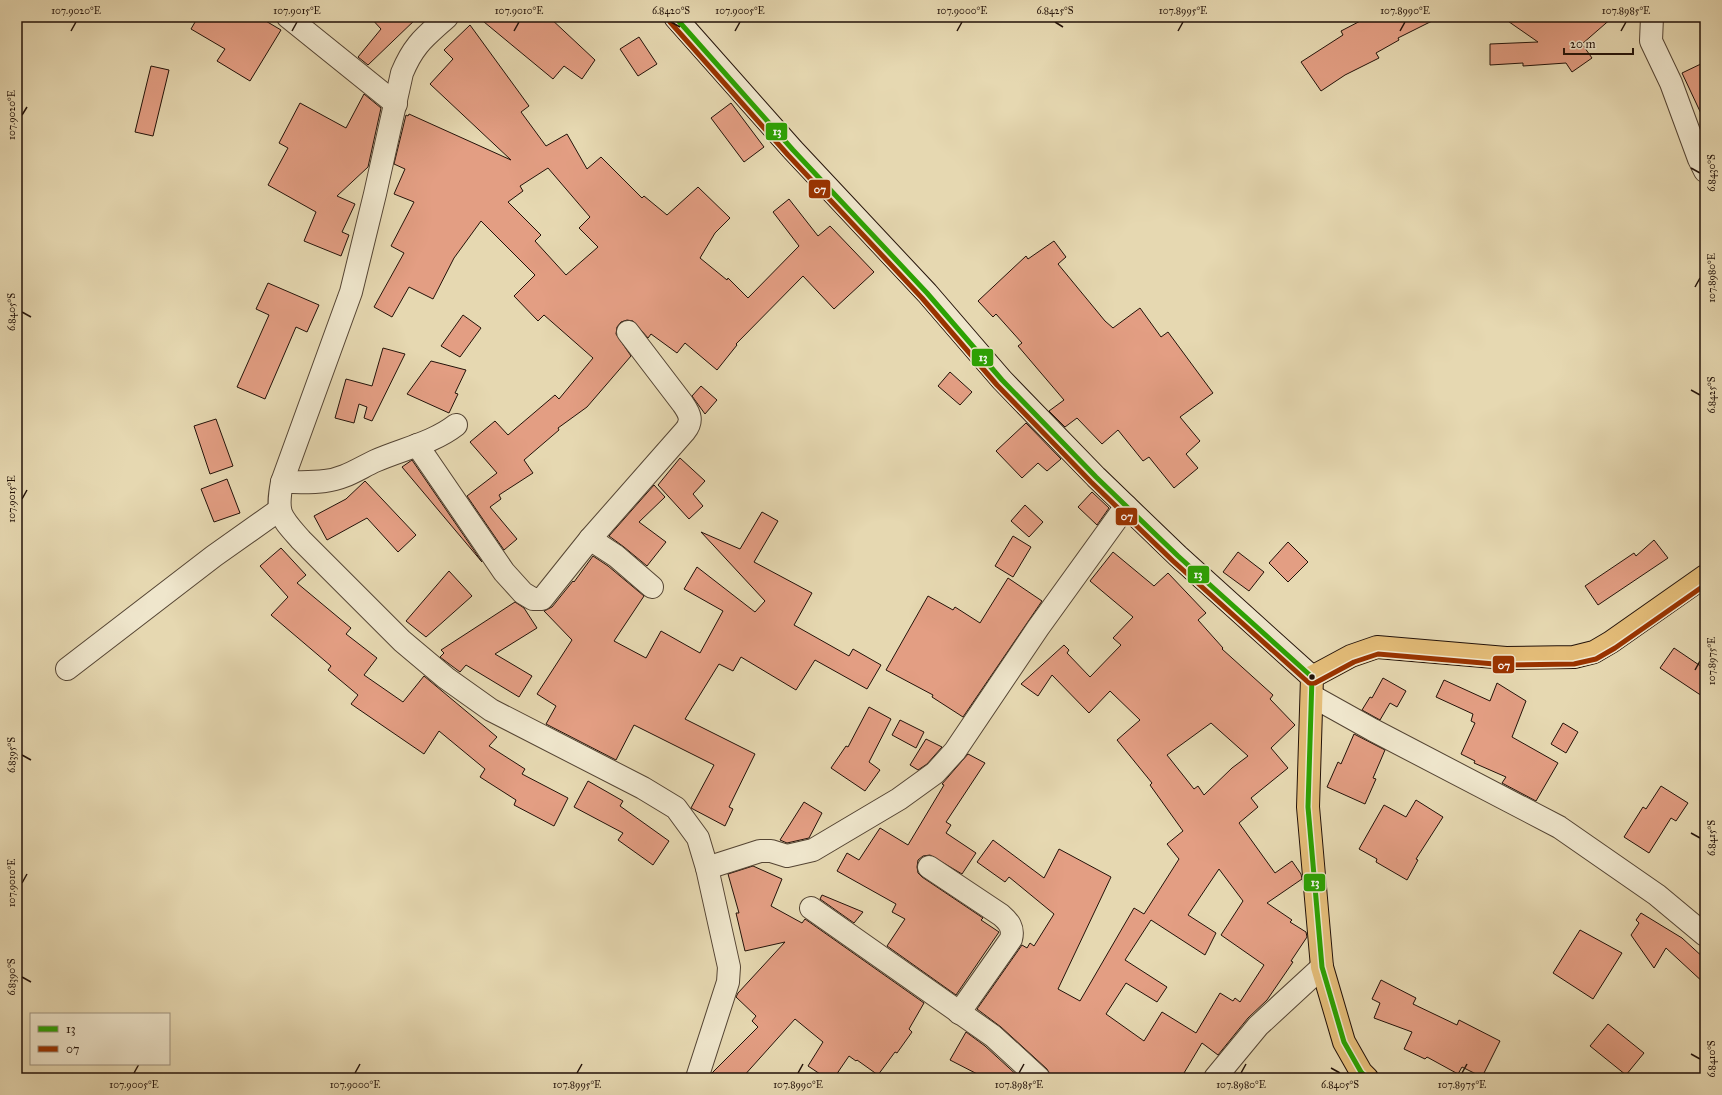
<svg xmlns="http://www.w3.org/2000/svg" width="1722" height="1095" font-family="'IM FELL Great Primer',serif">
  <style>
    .building { fill: #e39e83; stroke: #231209; fill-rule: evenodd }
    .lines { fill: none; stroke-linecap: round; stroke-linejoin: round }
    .minor-casing { stroke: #544433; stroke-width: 24 }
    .secondary-casing { stroke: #231209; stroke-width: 24 }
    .primary-casing { stroke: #231209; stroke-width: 24 }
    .minor { stroke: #efe6cc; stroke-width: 22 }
    .secondary { stroke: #efe6cc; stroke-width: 22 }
    .primary { stroke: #e3bc78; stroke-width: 22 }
    .bus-1-casing { stroke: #efe6cc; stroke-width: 8 }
    .bus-2-casing { stroke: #efe6cc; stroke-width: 8 }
    .bus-1 { stroke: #2ca203; stroke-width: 5 }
    .bus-2 { stroke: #930; stroke-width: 5 }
    .ticks { fill: none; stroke: #231209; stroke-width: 1.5 }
    .bus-dot { fill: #231209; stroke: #efe6cc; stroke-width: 1.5 }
    .line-badge { stroke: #efe6cc; stroke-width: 1.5 }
    .badge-label { font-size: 11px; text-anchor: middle; font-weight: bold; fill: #fff }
    .neatline { fill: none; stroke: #231209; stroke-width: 1.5 }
    .ticks-label { font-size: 10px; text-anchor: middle; fill: #231209 }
  </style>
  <rect width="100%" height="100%" fill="#e6d8b1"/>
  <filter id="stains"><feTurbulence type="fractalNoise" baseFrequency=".005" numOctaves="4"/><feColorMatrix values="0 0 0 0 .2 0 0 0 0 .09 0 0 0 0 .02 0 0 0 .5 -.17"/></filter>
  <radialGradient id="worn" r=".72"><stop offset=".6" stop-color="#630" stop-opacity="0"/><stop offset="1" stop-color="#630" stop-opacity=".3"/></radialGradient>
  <g class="building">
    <polygon points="198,17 259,17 281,30 250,81 217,61 225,49 191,29"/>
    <polygon points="370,17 418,17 368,65 358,57 381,29"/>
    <polygon points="478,17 549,17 595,60 582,79 564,66 553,79"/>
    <polygon points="1368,17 1440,17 1398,38 1399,40 1376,53 1379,58 1345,75 1321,91 1301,62 1343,35 1341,31"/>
    <polygon points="1502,17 1613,17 1582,44 1592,58 1572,72 1566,63 1523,66 1523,63 1490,65 1490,44 1538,42"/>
    <path d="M470,25L529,106L521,112L546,146L567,134L587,169L601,157L642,198L644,196L667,215L698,187L730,218L715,233L700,258L727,280L728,278L748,298L799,246L773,212L789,199L818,236L830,226L874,272L834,309L803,276L736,344L737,345L717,370L685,343L677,353L651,334L648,338L633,321L627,320L621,322L617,327L616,334L631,356L587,407L558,428L559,430L524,460L533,473L499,495L501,499L490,507L517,539L504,550L467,496L497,473L470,442L495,421L508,435L555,395L559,399L593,358L544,315L538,321L514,296L535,275L481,221L454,258L433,299L409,287L392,317L374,307L404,253L391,246L414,202L394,194L405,169L394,164L406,115L408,116L409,114L511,160L430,84L453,59L444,50ZM548,168L590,217L579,228L598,247L566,275L535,241L541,235L508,202L523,191L520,186Z"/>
    <polygon points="639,37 657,64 638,76 620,49"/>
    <polygon points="1705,62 1705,122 1682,73"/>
    <polygon points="151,66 169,70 153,136 135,132"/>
    <polygon points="364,94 381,108 368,167 337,196 355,204 342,232 349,235 341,256 304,241 316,212 268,185 288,148 279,143 300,103 346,128"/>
    <polygon points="731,103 764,147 744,162 711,118"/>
    <polygon points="1054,241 1066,257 1058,264 1105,321 1113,328 1140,308 1161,337 1168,332 1213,393 1180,417 1200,441 1186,454 1198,468 1174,488 1149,457 1143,461 1118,430 1102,444 1077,418 1065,427 1049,411 1064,400 1018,346 1022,343 996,314 993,317 978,301 1026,256 1028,259"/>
    <polygon points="268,283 319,305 307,332 296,327 265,399 237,387 269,315 256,309"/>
    <polygon points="463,315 481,328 460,357 441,346"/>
    <polygon points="383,348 405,354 372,421 364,418 367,407 359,404 354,423 335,418 346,379 372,386"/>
    <polygon points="431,361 466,370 455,393 458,394 449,413 407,394"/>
    <polygon points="950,372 972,392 960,405 938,386"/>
    <polygon points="701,386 717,400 705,414 692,396"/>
    <polygon points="216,419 233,466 210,474 194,426"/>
    <polygon points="1026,423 1061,459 1047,471 1038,463 1022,478 996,451"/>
    <polygon points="680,458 705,481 693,494 703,506 689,519 658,485"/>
    <polygon points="412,460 482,562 402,467"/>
    <polygon points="227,479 240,513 214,522 201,489"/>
    <polygon points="365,481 416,535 398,552 367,518 327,540 314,516 346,499"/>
    <polygon points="654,485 665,497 639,522 666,542 647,566 624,547 609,536"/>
    <polygon points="1092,492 1109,508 1097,525 1078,507"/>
    <polygon points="1025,505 1043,522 1029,537 1011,521"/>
    <polygon points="762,512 778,521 754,562 812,593 794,625 849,656 853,649 881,665 867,689 815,660 796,690 741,657 733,671 719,664 685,719 755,754 729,807 733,809 725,826 691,808 714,765 634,725 616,760 546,724 556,706 537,694 572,640 544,611 552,607 573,581 574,582 593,556 608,566 644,596 614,641 646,658 661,631 700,653 723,611 684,589 697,567 755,612 765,601 701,532 740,549"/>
    <polygon points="1013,536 1031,547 1013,577 995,566"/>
    <polygon points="1654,540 1668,558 1598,605 1585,586 1634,553 1636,556"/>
    <polygon points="1288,542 1308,562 1288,582 1269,563"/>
    <polygon points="281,548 306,575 297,583 351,628 346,634 377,658 364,675 403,702 424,676 497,737 489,746 525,769 522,774 568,798 554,826 514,805 516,800 480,777 485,769 439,731 424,754 351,704 358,695 328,670 331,666 271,615 288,597 260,566"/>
    <path d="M1113,552L1154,586L1168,573L1206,613L1198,620L1223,648L1222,649L1273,695L1270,699L1295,725L1271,748L1288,768L1251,798L1258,807L1239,823L1275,873L1292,861L1301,874L1302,879L1267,903L1292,920L1290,922L1306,932L1307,937L1291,961L1293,962L1267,1000L1248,1018L1218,1055L1202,1043L1181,1078H1051L1047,1069L1001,1027L977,1009L1022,945L1027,948L1030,943L1034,946L1054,914L1009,877L1005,882L977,862L993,840L1044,878L1059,849L1111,877L1058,989L1080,1001L1134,908L1144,914L1179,859L1167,844L1183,831L1150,785L1152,783L1117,740L1140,720L1110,691L1089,713L1052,675L1038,696L1021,684L1064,645L1069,650L1067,653L1090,677L1121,645L1113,638L1133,617L1090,581ZM1211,723L1248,756L1232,768L1204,795L1198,786L1194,789L1167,755ZM1219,869L1243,901L1221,935L1264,965L1240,1002L1235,998L1233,1001L1220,993L1196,1033L1162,1012L1144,1041L1106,1014L1126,983L1157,1002L1167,987L1125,960L1151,920L1205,955L1216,933L1188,915Z"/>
    <polygon points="1238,552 1264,572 1249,591 1223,572"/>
    <polygon points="449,571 472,596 426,637 406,621"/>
    <polygon points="1008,578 1042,601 963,717 932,697 933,695 886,670 928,596 953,610 955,607 980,623"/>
    <polygon points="515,602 524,608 537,628 495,654 532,676 519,697 466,665 460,672 440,657 444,653 441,650"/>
    <polygon points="1674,648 1705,669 1705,698 1660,668"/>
    <polygon points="1383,678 1406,691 1397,707 1390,703 1380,720 1362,710 1370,697 1372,698"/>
    <polygon points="1444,680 1490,701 1497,683 1526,701 1512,737 1558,763 1536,801 1502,783 1506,777 1474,763 1475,761 1461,754 1475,723 1471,721 1473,714 1436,697"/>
    <polygon points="869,707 891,719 869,762 880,770 865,791 831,768 846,746 848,747"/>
    <polygon points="900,720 924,732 916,748 892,735"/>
    <polygon points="1563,723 1578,732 1566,753 1551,744"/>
    <polygon points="1354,734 1385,750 1373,778 1376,779 1365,804 1327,787 1338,762 1341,764"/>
    <polygon points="926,739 942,747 927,764 918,770 910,765"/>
    <polygon points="968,754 985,763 946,822 951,825 946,833 976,853 962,874 930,855 923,856 918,860 917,867 918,873 922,877 983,918 981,920 999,932 956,995 887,946 905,919 892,912 896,904 837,871 847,853 859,860 880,828 908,845 944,785 942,784"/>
    <polygon points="588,781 623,801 620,806 669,841 653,865 618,840 623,833 574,807"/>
    <polygon points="1661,786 1688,803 1676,821 1671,818 1649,853 1624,837 1643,807 1646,809"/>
    <polygon points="1416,800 1443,817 1416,859 1418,860 1407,880 1376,862 1377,859 1359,849 1384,805 1406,817"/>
    <polygon points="804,802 822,813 809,838 787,843 780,840"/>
    <polygon points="753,866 782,879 771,906 802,923 805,919 924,1003 909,1029 912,1032 897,1053 895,1052 878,1075 857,1060 856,1061 849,1056 834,1078 826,1078 808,1066 823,1042 795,1019 742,1078 710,1078 711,1074 758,1027 752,1021 756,1016 736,997 738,993 785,942 745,951 736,913 739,913 728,874"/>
    <polygon points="822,895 863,912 854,923 820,899"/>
    <polygon points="1641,913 1682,938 1705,959 1705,984 1666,948 1654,968 1631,935 1639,923 1636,920"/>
    <polygon points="1580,930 1622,953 1593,999 1553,973"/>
    <polygon points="1381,980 1416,998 1413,1004 1457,1025 1459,1020 1500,1041 1482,1077 1462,1067 1458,1074 1427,1057 1425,1059 1404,1049 1412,1032 1374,1018 1380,1003 1372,999"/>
    <polygon points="1608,1024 1644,1053 1626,1075 1590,1046"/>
    <polygon points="966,1032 985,1046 1020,1078 985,1078 950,1060"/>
  </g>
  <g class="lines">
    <defs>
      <g id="minor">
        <polyline points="288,17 396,104"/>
        <path d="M447,17C425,37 414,44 402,73L375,194L351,292L282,482C276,514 280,516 301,540L402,641L446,678L491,710L643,788L676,808L698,838L707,868L729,967L728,982L697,1078"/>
        <polyline points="1652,17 1651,41 1671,83 1699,159 1705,171"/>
        <path d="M417,445L504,572L523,593L533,599H542L590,539L685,431C693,421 690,414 683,404L628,332"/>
        <path d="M282,482C296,482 311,483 325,481C344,479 358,469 375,461C402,449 433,443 456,425"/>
        <polyline points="590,539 616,556 652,587"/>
        <polyline points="67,669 214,556 279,510"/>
        <polyline points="1312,696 1373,730 1559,827 1657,895 1705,935"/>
        <path d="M929,867L1001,915C1009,922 1014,928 1011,939L959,1013"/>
        <polyline points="707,868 760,851 771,851 787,856 813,850 899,799 935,773 955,751 1038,628 1126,506"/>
        <polyline points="811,908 993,1036 1039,1078"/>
        <polyline points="1215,1078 1258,1026 1322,967"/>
      </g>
      <polyline id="secondary" points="675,17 793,150 927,293 1002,380 1096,477 1178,556 1312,677"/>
      <polyline id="primary" points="1367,1078 1361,1072 1344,1042 1322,967 1308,807 1312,677 1351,656 1377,647 1506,658 1574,657 1594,652 1611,642 1705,576"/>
    </defs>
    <use href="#minor" class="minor-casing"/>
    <use href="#secondary" class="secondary-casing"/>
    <use href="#primary" class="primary-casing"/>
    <use href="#minor" class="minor"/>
    <use href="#secondary" class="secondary"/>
    <use href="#primary" class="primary"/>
    <defs>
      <g id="bus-1">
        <polyline points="675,17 793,150 927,293 1002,380 1096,477 1178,556 1312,677"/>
        <polyline points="1312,677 1308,807 1322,967 1344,1042 1361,1072 1367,1078"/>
      </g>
      <polyline id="bus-2" points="670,22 788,155 922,298 997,385 1091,482 1173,561 1309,683 1315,683 1354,662 1378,654 1506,665 1574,664 1596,659 1615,648 1705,585"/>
    </defs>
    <use href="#bus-1" class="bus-1-casing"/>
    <use href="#bus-2" class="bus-2-casing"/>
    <use href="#bus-1" class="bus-1"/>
    <use href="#bus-2" class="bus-2"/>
  </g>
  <path class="ticks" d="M671,22L680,27M1055,22L1063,27M71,31L76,22M292,31L297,22M514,31L519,22M735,31L740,22M957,31L962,22M1178,31L1183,22M1400,31L1405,22M1621,31L1626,22M22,115L27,107M1691,168L1700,173M1695,287L1700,278M22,312L31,317M1691,390L1700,395M22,499L27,490M1695,670L1700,661M22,755L31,760M1691,833L1700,838M22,883L27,874M22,977L31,982M1691,1054L1700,1059M1331,1068L1340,1073M134,1073L139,1064M355,1073L360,1064M577,1073L582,1064M798,1073L803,1064M1019,1073L1024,1064M1241,1073L1246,1064M1462,1073L1467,1064"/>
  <circle class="bus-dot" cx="1312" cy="677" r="3.5"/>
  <g class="line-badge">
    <rect x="765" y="122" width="23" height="19" rx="4" fill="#2ca203"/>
    <rect x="808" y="179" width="23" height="20" rx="4" fill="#930"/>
    <rect x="971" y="348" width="23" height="19" rx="4" fill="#2ca203"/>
    <rect x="1115" y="507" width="23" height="19" rx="4" fill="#930"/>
    <rect x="1187" y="565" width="23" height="19" rx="4" fill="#2ca203"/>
    <rect x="1492" y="655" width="23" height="19" rx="4" fill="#930"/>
    <rect x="1303" y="873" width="23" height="19" rx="4" fill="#2ca203"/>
  </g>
  <g class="badge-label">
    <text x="777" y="135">13</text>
    <text x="820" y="193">07</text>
    <text x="983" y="361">13</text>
    <text x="1127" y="520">07</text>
    <text x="1198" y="578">13</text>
    <text x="1504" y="669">07</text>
    <text x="1315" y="886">13</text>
  </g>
  <rect width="1722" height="1095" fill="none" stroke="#e6d8b1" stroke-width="44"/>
  <rect x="30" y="1013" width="140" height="52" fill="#efe6cc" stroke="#9d917e"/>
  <rect x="38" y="1026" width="20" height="6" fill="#2ca203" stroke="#9d917e"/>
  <text x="66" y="1033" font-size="12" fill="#231209">13</text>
  <rect x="38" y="1046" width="20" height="6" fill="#993300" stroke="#9d917e"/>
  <text x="66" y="1053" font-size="12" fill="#231209">07</text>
  <path d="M1564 48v6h69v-6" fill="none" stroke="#231209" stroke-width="2"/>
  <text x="1570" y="48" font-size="12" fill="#231209" stroke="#efe6cc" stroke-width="3" paint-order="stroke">20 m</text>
  <rect x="22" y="22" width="1678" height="1051" class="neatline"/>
  <g class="ticks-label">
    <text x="76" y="14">107.9020°E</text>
    <text x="297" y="14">107.9015°E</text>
    <text x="519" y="14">107.9010°E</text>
    <text x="671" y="14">6.8420°S</text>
    <text x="740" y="14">107.9005°E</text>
    <text x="962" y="14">107.9000°E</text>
    <text x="1055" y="14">6.8425°S</text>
    <text x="1183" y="14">107.8995°E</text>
    <text x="1405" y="14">107.8990°E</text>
    <text x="1626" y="14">107.8985°E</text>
    <text transform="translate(11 115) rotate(-90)" y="4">107.9020°E</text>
    <text transform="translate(1711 173) rotate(-90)" y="4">6.8430°S</text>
    <text transform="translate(1711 278) rotate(-90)" y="4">107.8980°E</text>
    <text transform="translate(11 312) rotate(-90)" y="4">6.8405°S</text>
    <text transform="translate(1711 395) rotate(-90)" y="4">6.8425°S</text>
    <text transform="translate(11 499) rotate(-90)" y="4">107.9015°E</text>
    <text transform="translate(1711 661) rotate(-90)" y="4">107.8975°E</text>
    <text transform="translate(11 755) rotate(-90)" y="4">6.8395°S</text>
    <text transform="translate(1711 838) rotate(-90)" y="4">6.8415°S</text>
    <text transform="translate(11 883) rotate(-90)" y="4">107.9010°E</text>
    <text transform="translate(11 977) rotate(-90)" y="4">6.8390°S</text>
    <text transform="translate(1711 1059) rotate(-90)" y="4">6.8410°S</text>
    <text x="134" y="1088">107.9005°E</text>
    <text x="355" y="1088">107.9000°E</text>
    <text x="577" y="1088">107.8995°E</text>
    <text x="798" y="1088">107.8990°E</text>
    <text x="1019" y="1088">107.8985°E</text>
    <text x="1241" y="1088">107.8980°E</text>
    <text x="1340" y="1088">6.8405°S</text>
    <text x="1462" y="1088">107.8975°E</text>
  </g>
  <rect width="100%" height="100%" filter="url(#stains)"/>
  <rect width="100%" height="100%" fill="url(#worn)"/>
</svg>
